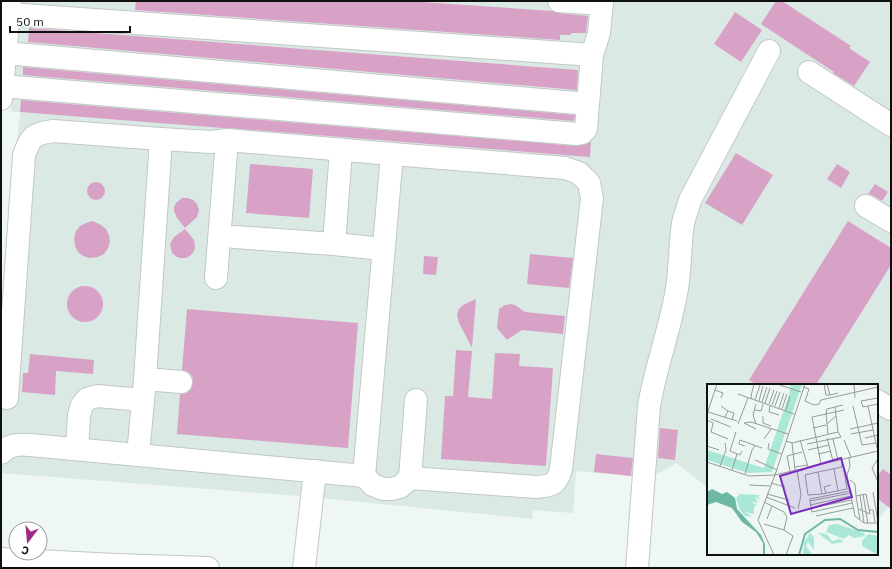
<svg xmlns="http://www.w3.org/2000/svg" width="892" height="569" font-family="'IBM Plex Sans',sans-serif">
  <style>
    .built { fill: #dae9e4 }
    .building { fill: #d8a2c7 }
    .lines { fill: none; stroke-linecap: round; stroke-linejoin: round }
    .minor-casing { stroke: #c1c8c6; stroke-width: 24 }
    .minor { stroke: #fff; stroke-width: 22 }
    .inset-river { fill: none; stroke: #6db7a5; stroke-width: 2 }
    .inset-road { fill: none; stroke: #959b99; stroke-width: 1 }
    .view { fill: #7b2cbf; fill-opacity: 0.15; stroke: #7b2cbf; stroke-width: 2 }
    .inset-edge { fill: none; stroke: #0e1110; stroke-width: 2 }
  </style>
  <rect width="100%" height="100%" fill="#eff7f5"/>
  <polygon class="built" points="22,1 891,1 891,503 877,521 877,385 708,385 708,488 676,463 654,476 639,477 576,471 573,513 533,510 532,519 311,497 1,473 1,317 20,112 11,112"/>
  <g class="building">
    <polygon points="136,1 407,1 552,11 558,13 588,16 586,33 571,33 571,35 560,35 560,40 135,10"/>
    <polygon points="776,1 782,1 851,46 849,48 870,62 854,86 833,73 834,72 761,24"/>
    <polygon points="735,12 762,30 741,62 714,44"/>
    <polygon points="29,28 578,70 577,90 28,42"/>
    <polygon points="23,67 575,115 574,121 23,75"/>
    <polygon points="21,100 576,146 584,145 591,142 590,157 228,128 222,128 20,112"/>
    <polygon points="736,153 773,175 742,225 705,203"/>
    <polygon points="250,164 313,169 309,218 246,213"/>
    <polygon points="837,164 850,172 841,188 827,179"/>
    <circle cx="96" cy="191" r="9"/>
    <polygon points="875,184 888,192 882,201 872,195 868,194"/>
    <polygon points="182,198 188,198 193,200 197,204 199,210 197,217 185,228 177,218 174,211 174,207 176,203"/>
    <polygon points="93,221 101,225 106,229 109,235 110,242 108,248 104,254 98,257 90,258 83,256 78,252 75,246 74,238 76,231 80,226 86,223"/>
    <polygon points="848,221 891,248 891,265 816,385 757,385 749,380"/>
    <polygon points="185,229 194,240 195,247 194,251 191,255 186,258 180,258 177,257 172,253 171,249 170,244 174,237"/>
    <polygon points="530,254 573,258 569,288 527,284"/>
    <polygon points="424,256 438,257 436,275 423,274"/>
    <circle cx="85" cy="304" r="18"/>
    <polygon points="476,299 472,348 459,323 457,315 459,309 463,305"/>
    <polygon points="511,304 515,305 525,312 565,316 563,334 522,330 507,340 497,328 499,309 505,305"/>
    <polygon points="187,309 358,323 348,448 177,434 180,394 187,393 191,389 193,383 192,376 188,372 182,370"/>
    <polygon points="456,350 472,351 468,397 492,399 495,353 520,354 519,366 553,368 546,466 441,459 445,396 453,396"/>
    <polygon points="30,354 94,360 93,374 56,371 55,395 22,392 23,373 28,373"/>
    <polygon points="660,428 678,430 675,460 658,458"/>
    <polygon points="596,454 633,458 631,476 594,472"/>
    <polygon points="883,469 891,475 891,509 877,498 877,476"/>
  </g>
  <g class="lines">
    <defs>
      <g id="minor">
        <polyline points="559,1 602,4"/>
        <polyline points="9,14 592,55"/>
        <polyline points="809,72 891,125"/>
        <polyline points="2,86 577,134 582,133 586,129 588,104 5,53"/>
        <polyline points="1,99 10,1"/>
        <polyline points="588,104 592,55 599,33 602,1"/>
        <polyline points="866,206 891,221"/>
        <polyline points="234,237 334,244 341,150"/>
        <polyline points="334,244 383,249"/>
        <polyline points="216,278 227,140"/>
        <polyline points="145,379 181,382"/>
        <polyline points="877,401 891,409"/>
        <polyline points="77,449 79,415 82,405 87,399 97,396 143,400"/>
        <path d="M1,453C11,444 17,444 30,445L364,476L392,154L227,140L211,142L161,139L53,131C33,134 31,136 24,155L7,398"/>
        <polyline points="138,455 145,379 161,139"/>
        <path d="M364,476L373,485L383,489H391L400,487L410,478L536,487C551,486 557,485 561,469L592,198L589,183L579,173L565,168L392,154"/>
        <polyline points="410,478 416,400"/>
        <polyline points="1,559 115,565 208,568"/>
        <polyline points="304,568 315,471"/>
        <path d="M637,568L649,406C655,370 668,335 675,299C681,274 679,248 683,223C685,215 688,208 690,200L769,51"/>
      </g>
    </defs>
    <use href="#minor" class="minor-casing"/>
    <use href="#minor" class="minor"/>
  </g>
  <g transform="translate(707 384)">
    <rect width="171" height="171" fill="#eff7f5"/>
    <path d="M84,0H95L65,88L41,89L0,76V66L57,84L82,11ZM33,110L53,111L51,112L53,116L48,113L51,119L44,118L50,121L47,123V130L38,128L46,133L38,132L33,126L29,114ZM130,140L157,149L158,152L147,154L142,151L137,155L119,148L122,141ZM103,149L107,153V166L101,158L99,162L106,171H96L97,158ZM111,149L120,150L125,157L133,155L137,158L125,160ZM161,150L171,152V171L155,162V157Z" fill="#a9e8d7"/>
    <path d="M5,105L15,110L20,108L28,114L30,125L54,151L58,160V171H56V159L49,148L35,138L25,124L9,118L0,121V108Z" fill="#6db7a5"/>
    <path class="inset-river" d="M92,171L98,150L118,136L133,135L151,146L171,148"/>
    <path class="inset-road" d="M70,0L94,8M117,0L119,11H123M120,0L123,11L131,9M147,0L148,14M96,3L102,5L98,17L107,21L112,20L114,16L171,3M8,6L16,9L14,14M31,10L87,30M171,14L154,17L156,23L171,20M45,15L44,12L47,0M48,16L53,1M52,17L56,2M55,18L60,3M58,19L63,4M62,20L67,6M65,21L70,7M136,21L120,25L119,30L137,26M14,22L21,27L18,33M63,22L62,28L72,31M68,22L73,8M146,22L155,61L169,59M161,22L170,64M72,24L77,9M75,25L80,10M48,26L54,27L56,20M79,26L83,12M21,27L27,29L25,36M1,28L30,37M0,30L10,0M56,32V39L64,42M4,35L24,43M0,36L6,39L4,48L21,55M31,40L41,14M49,40L46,31L49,20M120,40L129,32M106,44L119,41M49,45L37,39L44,38L81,50M143,45L171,39M29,48L23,67L33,71L35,67M144,50L166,46M120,54L126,77M158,54L171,51M57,55L64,45M126,55L131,76M93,56L101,83M137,56L144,73M79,57L85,59L131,48L128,23M62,59L61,65L75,70M85,59L88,86M100,60L134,53L131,48M0,62L12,66M38,62L32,60L33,56L55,64M101,66L122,61M111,70L124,67M142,73L143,82L140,91L148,132L157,139H171M135,75V83L111,88L115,110L140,105L137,86M171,75L165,84L171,98M48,76L70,86M0,78L42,92L68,91L51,136L67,171M114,80L105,33L119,30L121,50M13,82L19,66L18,59M88,83L100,81M127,85L131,107M25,86L30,70M90,86L94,111L91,125M83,87L80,72L95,68M111,88L98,91L101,111L115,110M38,90L45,66L48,62M68,91L171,67M68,91L98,0M143,96L148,100L149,112M64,99L78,103M42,101L63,102M143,107L103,115V117L144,109M166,108L171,138M119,109L117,103L124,101M60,110L82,116M156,110L161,140M153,111L157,139M59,113L88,124M103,117L105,128L145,119M57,118L77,128L80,133L77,146L57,140M103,121L144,112M104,124L145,116M152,125L163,130L159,110L149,112L153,136M162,126H166L168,138M109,132L146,124M60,135L65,122M77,146L86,152L79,171"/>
    <path class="view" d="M134,74L145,113L84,130L73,92Z"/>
    <rect width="171" height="171" class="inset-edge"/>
  </g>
  <rect width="892" height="569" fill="none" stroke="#0e1110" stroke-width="4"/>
  <g transform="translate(28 541) rotate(196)"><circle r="19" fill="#ffffff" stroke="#9fa09f"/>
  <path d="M0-3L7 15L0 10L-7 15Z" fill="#a02c86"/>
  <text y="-6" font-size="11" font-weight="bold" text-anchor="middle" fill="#0e1110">С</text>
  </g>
  <path d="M10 26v6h120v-6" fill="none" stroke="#0e1110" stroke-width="2"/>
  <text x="16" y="26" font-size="12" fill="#0e1110" stroke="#ffffff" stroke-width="3" paint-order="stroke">50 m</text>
</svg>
